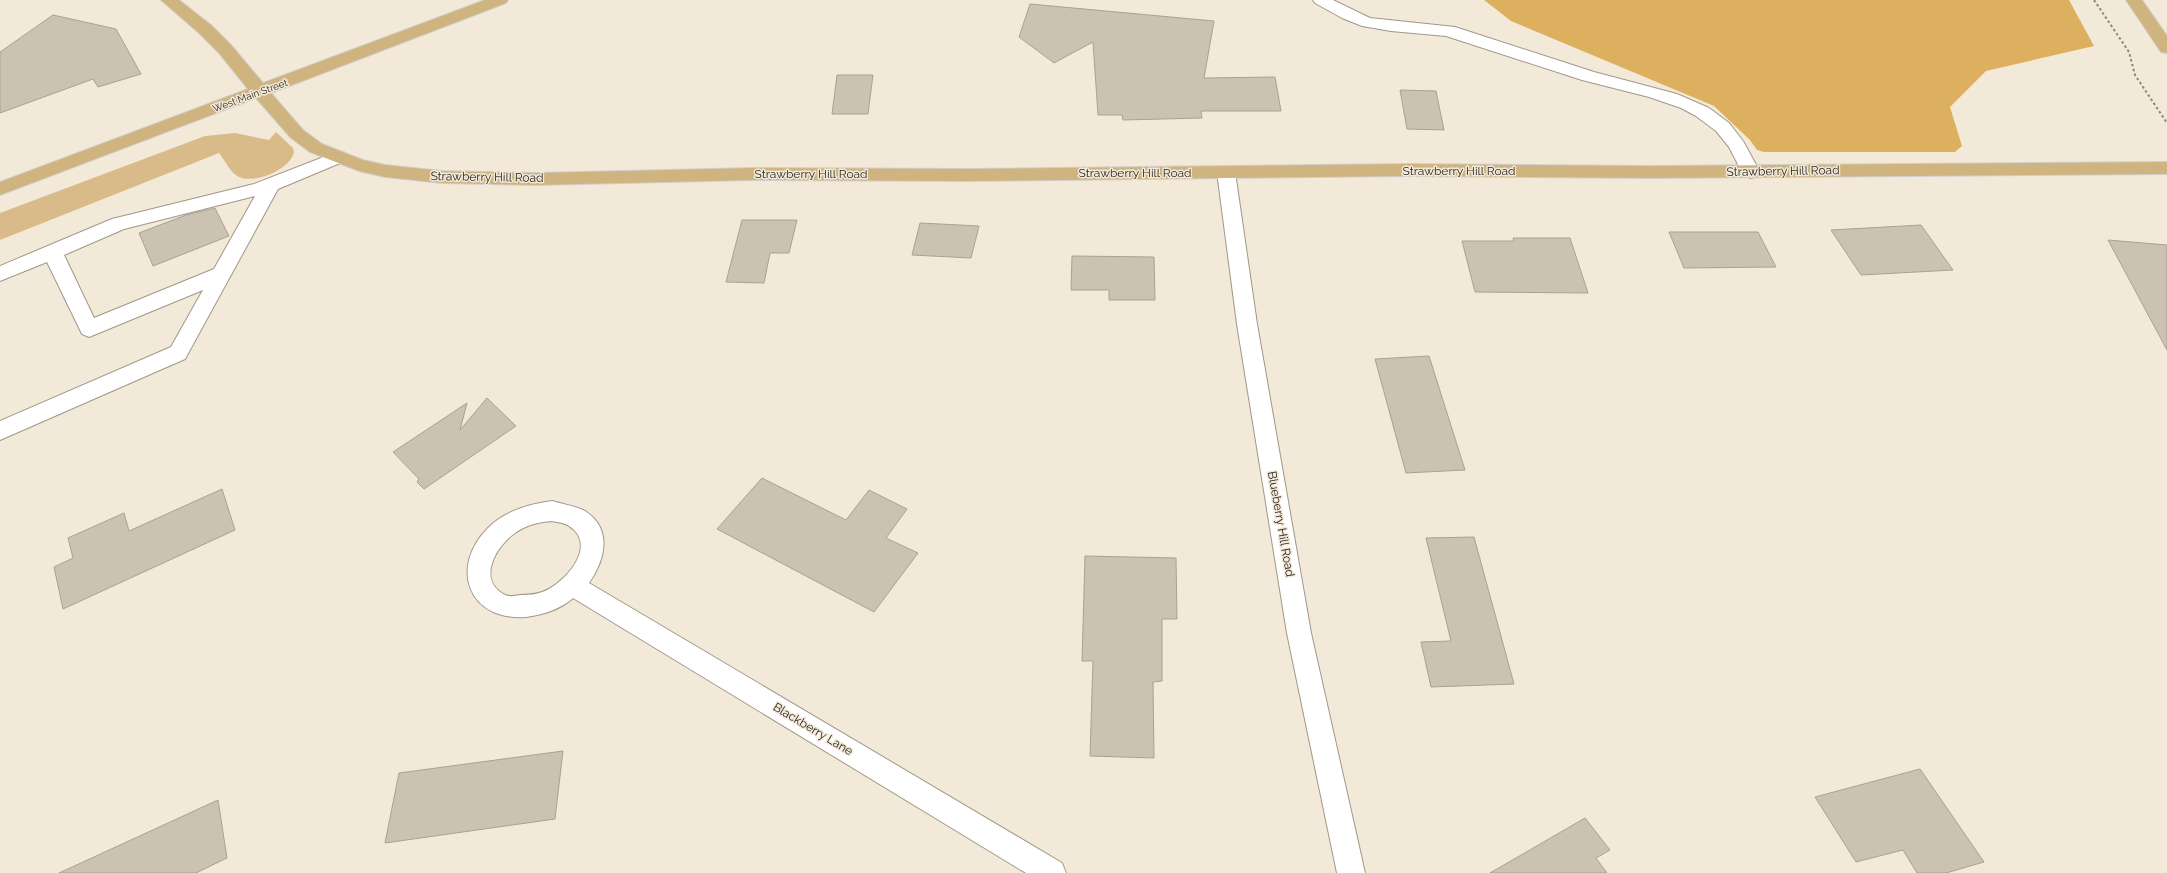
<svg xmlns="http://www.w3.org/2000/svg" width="2167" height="873" font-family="Raleway,sans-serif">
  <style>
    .green { fill: #d9bb8a }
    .forest { fill: #ddb060 }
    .building { fill: #cbc2b2; stroke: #aaa192 }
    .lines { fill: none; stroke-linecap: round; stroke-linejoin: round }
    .minor-casing { stroke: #a19788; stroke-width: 2 }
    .major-casing { stroke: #d0cfce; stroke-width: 2 }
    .path { stroke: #8c857a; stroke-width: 2; stroke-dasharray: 2.5 2.5; stroke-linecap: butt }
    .minor { fill: #fff; fill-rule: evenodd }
    .major { fill: #d0b47f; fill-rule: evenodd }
    .labels { text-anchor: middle; stroke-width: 3; stroke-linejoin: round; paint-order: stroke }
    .far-street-label { font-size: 10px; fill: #2b2721; stroke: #f3e9d8 }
    .street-label { font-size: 12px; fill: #2b2721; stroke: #f3e9d8 }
  </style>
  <rect width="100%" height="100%" fill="#f3e9d8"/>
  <path class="green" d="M276,132L293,148L294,152C290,170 255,184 239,177C230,173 225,160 219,153L0,240V213L205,136L235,133L269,140Z"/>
  <polygon class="forest" points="1484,0 2069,0 2094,46 1986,71 1950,107 1962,146 1955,152 1764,152 1757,150 1750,140 1714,106 1511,21"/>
  <g class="building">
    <polygon points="1030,4 1214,21 1204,78 1275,77 1281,111 1201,111 1202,118 1123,120 1122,115 1098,115 1093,42 1054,63 1019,37"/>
    <polygon points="53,15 116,29 141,74 98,87 93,79 0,113 0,52"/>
    <polygon points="837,75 873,75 868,114 832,114"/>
    <polygon points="1400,90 1436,91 1444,130 1407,129"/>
    <polygon points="215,208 229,236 153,266 139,233 186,215"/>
    <polygon points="742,220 797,220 789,253 770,253 764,283 726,282"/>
    <polygon points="920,223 979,226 971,258 912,255"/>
    <polygon points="1921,225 1953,270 1861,275 1831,230"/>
    <polygon points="1669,232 1758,232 1776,267 1684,268"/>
    <polygon points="1513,238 1570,238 1588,293 1475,292 1462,241 1514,241"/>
    <polygon points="2108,240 2167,245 2167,350"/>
    <polygon points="1072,256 1154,257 1155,300 1109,300 1109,290 1071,290"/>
    <polygon points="1429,356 1465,470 1406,473 1375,359"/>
    <polygon points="487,398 516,426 424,489 417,482 419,479 393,452 467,403 460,430"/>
    <polygon points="762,478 846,520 869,490 907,509 886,538 918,553 874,612 717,529"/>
    <polygon points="222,489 235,530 63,609 54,567 73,558 68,538 124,513 129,531"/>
    <polygon points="1474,537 1514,684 1431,687 1421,642 1451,641 1426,538"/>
    <polygon points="1085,556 1176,558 1177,619 1162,619 1162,681 1153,682 1154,758 1090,756 1093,661 1082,661"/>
    <polygon points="563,751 555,819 385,843 399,773"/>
    <polygon points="1920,769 1984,862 1946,873 1917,873 1903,850 1856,862 1815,797"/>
    <polygon points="218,800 227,858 196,873 59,873"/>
    <polygon points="1585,818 1610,850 1596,858 1607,873 1490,873"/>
  </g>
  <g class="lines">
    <defs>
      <g id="minor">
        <polygon points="1313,0 1333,0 1370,18 1455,27 1594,72 1677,94 1709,108 1729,123 1743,141 1760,172 1758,176 1751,178 1744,176 1729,147 1716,131 1696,116 1681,108 1649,97 1582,80 1446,36 1391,31 1362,26 1342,18 1315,3"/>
        <path d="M339,151L345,153L348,157L345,161L278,189L185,359L0,440V421L171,347L203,290L89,337L82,334L47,262L0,281V266L112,219L254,184ZM255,196L214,269L94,318L64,255L124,229Z"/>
        <polygon points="1226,166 1233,168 1235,172 1257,324 1311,633 1365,873 1337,873 1287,633 1237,324 1217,172 1219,168"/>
        <path d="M552,501C562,504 576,506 585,511C613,529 605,560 589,583L1062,863L1066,873H1026L573,598C561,609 542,615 526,617C468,621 449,567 488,528C505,511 529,504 552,501ZM552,521C557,522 565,523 569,526C597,544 569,578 549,589C540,594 531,595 520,595C515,596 510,597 505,595C476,580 496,546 515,533C526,525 538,522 552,521Z"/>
      </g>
      <g id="major">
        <polygon points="161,0 179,0 211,25 231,45 263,83 485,0 508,0 506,3 271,93 303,130 322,144 363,160 385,165 442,171 537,173 753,168 967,169 1407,164 1651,166 2167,162 2167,174 1651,178 1407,176 967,181 753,180 537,185 442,183 385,177 359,171 310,152 291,138 256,98 0,195 0,182 248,89 219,53 199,33"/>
        <polygon points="2126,0 2142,0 2167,36 2167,53 2161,52"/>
      </g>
    </defs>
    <use href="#minor" class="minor-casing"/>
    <use href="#major" class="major-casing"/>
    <polyline class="path" points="2094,0 2129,52 2135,75 2167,123"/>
    <use href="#minor" class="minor"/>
    <use href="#major" class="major"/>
  </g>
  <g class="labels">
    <g class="far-street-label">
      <text transform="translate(250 95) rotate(-20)" y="4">West Main Street</text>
    </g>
    <g class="street-label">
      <text x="1459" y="175">Strawberry Hill Road</text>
      <text transform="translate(1783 171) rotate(-1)" y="4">Strawberry Hill Road</text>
      <text x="1135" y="177">Strawberry Hill Road</text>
      <text x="811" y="178">Strawberry Hill Road</text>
      <text transform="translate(487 177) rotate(1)" y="4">Strawberry Hill Road</text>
      <text transform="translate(1281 524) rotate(80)" y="4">Blueberry Hill Road</text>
      <text transform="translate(813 729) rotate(31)" y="4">Blackberry Lane</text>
    </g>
  </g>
</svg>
